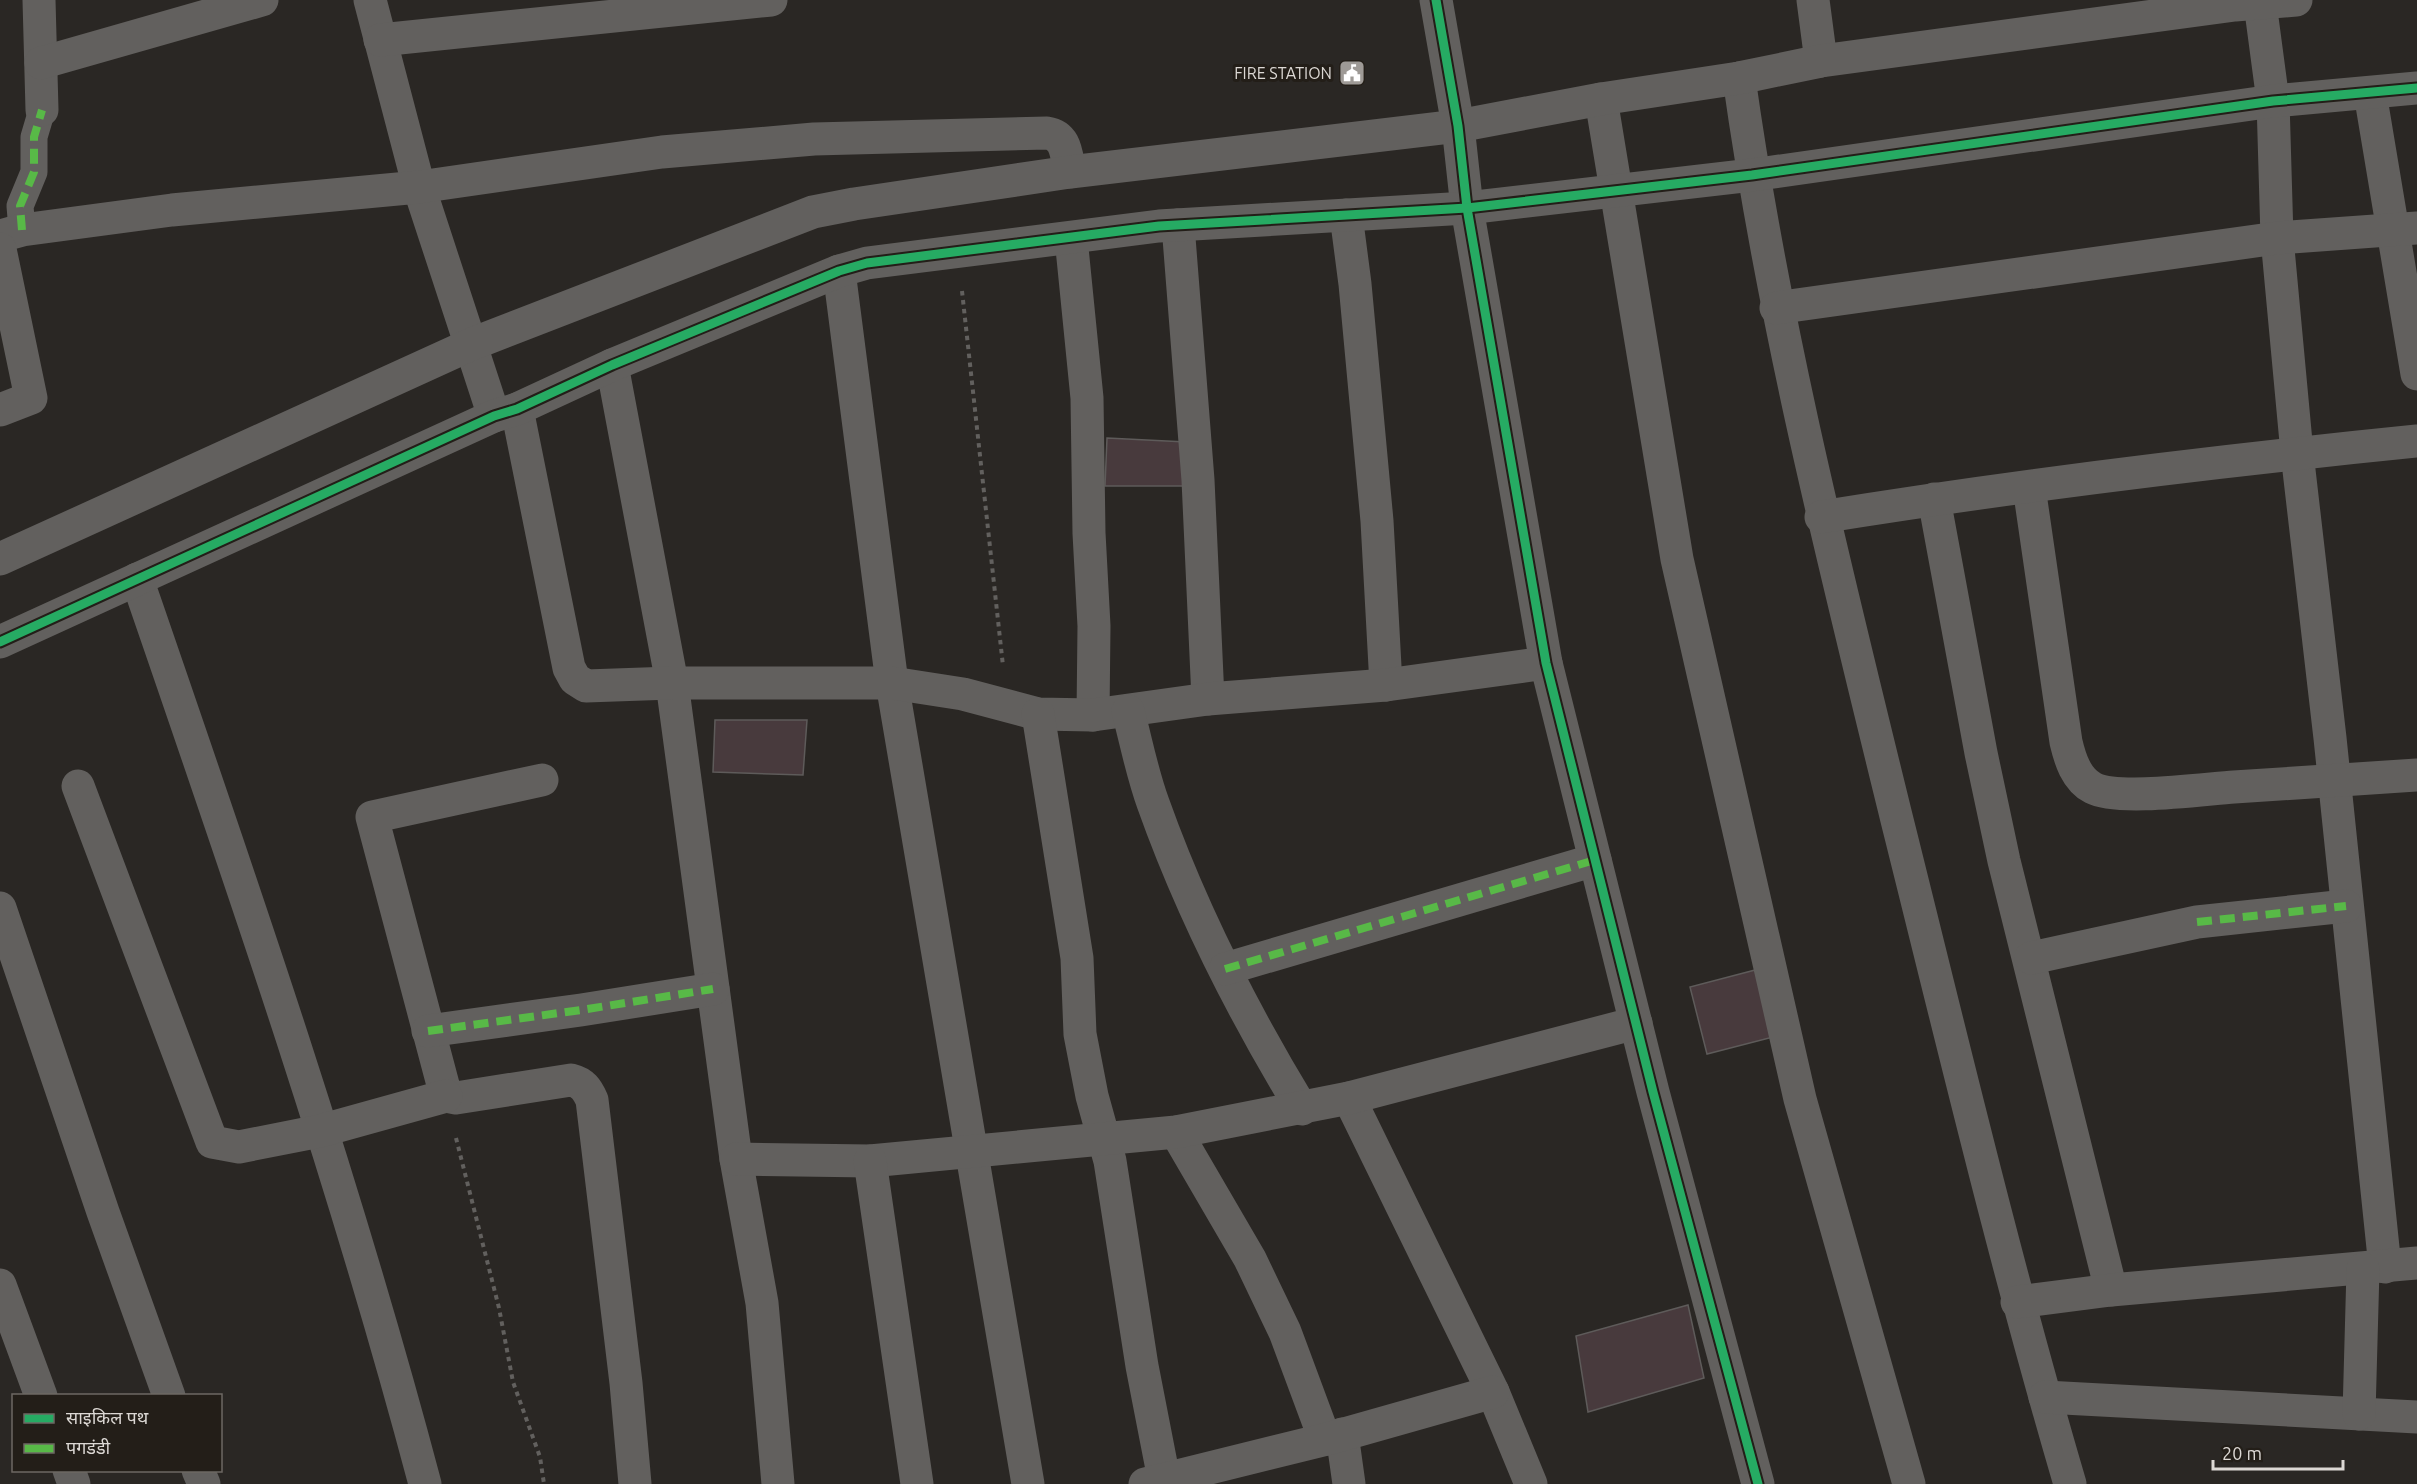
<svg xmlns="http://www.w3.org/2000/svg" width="2417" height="1484" font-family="Ubuntu,'Noto Sans Devanagari',sans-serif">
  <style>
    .building { fill: #483a3d; stroke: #5e5b5a; stroke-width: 1.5 }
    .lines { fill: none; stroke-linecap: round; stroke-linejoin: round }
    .path { stroke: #62605e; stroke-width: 4; stroke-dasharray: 4.5 4.5; stroke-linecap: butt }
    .pedestrian { stroke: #62605e; stroke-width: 27 }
    .minor { stroke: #62605e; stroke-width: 33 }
    .quiet { stroke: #58b947; stroke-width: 8; stroke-dasharray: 15 8; stroke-linecap: butt }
    .cycleway-casing { stroke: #231e18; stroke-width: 13 }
    .cycleway { stroke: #26ab63; stroke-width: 9 }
    .labels { text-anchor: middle; stroke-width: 6; stroke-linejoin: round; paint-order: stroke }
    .poi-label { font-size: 16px; fill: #dcd8d4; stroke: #231e18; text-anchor: end }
  </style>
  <rect width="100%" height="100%" fill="#2a2724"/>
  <g class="building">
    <polygon points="1107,438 1186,442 1188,486 1105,486"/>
    <polygon points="715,720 807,720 803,775 713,772"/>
    <polygon points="1759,969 1777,1036 1707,1054 1690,987"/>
    <polygon points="1688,1305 1704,1378 1588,1412 1576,1336"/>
  </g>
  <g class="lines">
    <g class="path">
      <polyline points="962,291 1003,666"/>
      <polyline points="456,1138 499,1308 513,1382 540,1457 544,1484"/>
    </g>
    <polyline class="pedestrian" points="22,230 20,206 34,172 34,137 42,110"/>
    <g class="minor">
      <polyline points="39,0 42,110"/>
      <polyline points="370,0 419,187 494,416"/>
      <polyline points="1436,0 1458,126 1467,208 1546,663 1653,1092 1758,1484"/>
      <polyline points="1813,0 1821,61"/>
      <polyline points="2260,3 2273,101 2277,238 2297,453 2330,738 2385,1267"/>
      <polyline points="380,40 771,0"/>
      <polyline points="41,63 262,0"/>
      <path d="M1739,78C1774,328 1836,571 1896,816C1952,1040 2005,1263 2070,1484"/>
      <polyline points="2370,93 2417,374"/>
      <polyline points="1601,99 1677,559 1800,1099 1909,1484"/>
      <polyline points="1346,215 1355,284 1377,521 1386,685"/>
      <polyline points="1178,225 1198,480 1208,699"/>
      <path d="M0,236L22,230L172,210L419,187L662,152L814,139L1047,133C1067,136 1066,155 1070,172"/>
      <polyline points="1071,238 1087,398 1089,533 1094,626 1093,715"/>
      <polyline points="0,249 31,398 0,410"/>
      <polyline points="839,271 892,683 1028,1484"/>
      <polyline points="1776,308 2277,238 2417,228"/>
      <polyline points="612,365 672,683 736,1159 762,1303 778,1484"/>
      <polyline points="517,409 569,668 575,679 586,686 672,683 892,683 963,694 1038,714 1093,715 1208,699 1386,685 1546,663"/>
      <path d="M2029,487L2066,742C2070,759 2076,779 2093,788C2118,801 2204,789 2234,787C2295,783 2356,779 2417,775"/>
      <polyline points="1934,499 1981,753 2004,861 2111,1290"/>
      <path d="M1821,517C2019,485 2218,461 2417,441"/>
      <polyline points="0,559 472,344 813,212 854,204 1070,172 1458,126 1601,99 1739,78 1821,61 2235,5 2296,0"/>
      <path d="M137,579C240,878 344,1178 425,1484"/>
      <polyline points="0,642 494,416 517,409 612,365 839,271 867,263 1159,226 1467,208 1752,175 2273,101 2417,88"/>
      <path d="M1128,711C1136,741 1142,773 1153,803C1191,910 1243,1012 1302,1109"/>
      <polyline points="1038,714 1077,958 1080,1034 1092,1096 1110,1161 1142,1366 1164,1479"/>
      <path d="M542,780L372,817L446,1096L456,1098L571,1080C583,1083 587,1089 592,1100L626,1383L635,1484"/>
      <polyline points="78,786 212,1142 239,1147 320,1131 446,1096"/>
      <polyline points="0,908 103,1212 169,1396"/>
      <polyline points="2031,958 2197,922 2346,906"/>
      <polyline points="1225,969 1595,860"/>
      <polyline points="428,1031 581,1010 713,989"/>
      <polyline points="1349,1098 1493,1392 1531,1484"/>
      <polyline points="1176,1132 1250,1259 1285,1332 1324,1437 1327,1439"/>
      <polyline points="736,1159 870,1161 1176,1132 1349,1098 1636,1023"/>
      <polyline points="870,1161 917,1484"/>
      <polyline points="0,1285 41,1396"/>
      <polyline points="2017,1302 2111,1290 2417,1263"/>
      <polyline points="2045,1397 2417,1417"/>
      <polyline points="2359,1414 2363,1269"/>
      <polyline points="1342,1434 1349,1484"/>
      <polyline points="69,1470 74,1484"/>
      <polyline points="198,1470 204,1484"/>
      <polyline points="1145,1484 1327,1439 1493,1392"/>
    </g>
    <g class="quiet">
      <polyline points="22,230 20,206 34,172 34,137 42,110"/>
      <polyline points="2197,922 2346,906"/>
      <polyline points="1225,969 1595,860"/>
      <polyline points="428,1031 581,1010 713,989"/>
    </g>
    <defs>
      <g id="cycleway">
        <polyline points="1436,0 1458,126 1467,208 1546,663 1653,1092 1758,1484"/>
        <polyline points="0,642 494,416 517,409 612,365 839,271 867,263 1159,226 1467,208 1752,175 2273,101 2417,88"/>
      </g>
    </defs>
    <use href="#cycleway" class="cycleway-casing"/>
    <use href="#cycleway" class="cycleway"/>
  </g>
  <defs>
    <symbol id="civic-square" viewBox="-11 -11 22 22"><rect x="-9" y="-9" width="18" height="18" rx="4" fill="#9e9a96" stroke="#231e18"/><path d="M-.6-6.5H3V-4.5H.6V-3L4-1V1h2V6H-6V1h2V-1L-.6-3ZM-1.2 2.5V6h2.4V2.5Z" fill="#fff"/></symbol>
  </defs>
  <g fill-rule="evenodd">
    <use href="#civic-square" x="1337" y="58" width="30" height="30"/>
  </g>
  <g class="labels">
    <g class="poi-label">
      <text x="1332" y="79">FIRE STATION</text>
    </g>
  </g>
  <rect x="12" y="1394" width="210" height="78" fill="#231e18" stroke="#6d6863" stroke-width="1.5"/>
  <rect x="24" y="1414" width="30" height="9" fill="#26ab63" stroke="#6d6863" stroke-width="1.5"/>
  <text x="66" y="1424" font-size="18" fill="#dcd8d4">साइकिल पथ</text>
  <rect x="24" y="1444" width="30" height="9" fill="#58b947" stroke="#6d6863" stroke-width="1.5"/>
  <text x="66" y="1454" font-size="18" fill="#dcd8d4">पगडंडी</text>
  <path d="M2213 1460v9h130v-9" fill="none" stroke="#dcd8d4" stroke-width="3"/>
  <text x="2222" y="1460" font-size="18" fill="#dcd8d4" stroke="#231e18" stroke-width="4.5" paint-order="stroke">20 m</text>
</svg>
